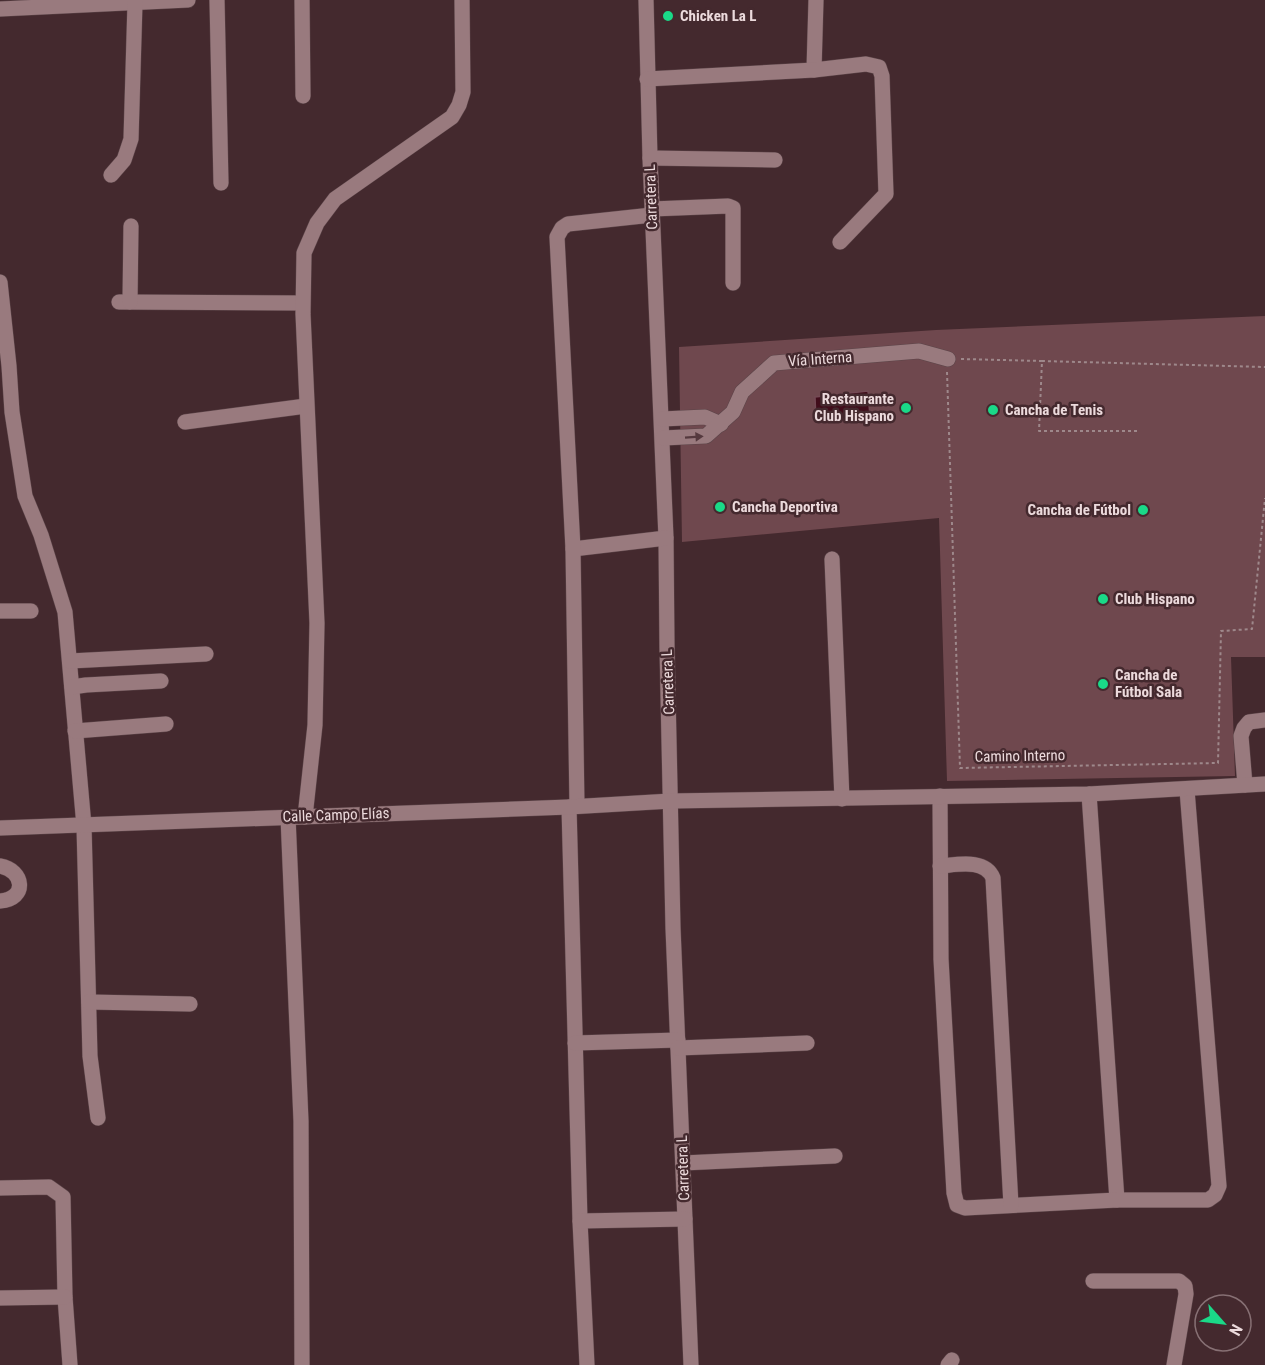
<svg xmlns="http://www.w3.org/2000/svg" width="1265" height="1365" font-family="'Roboto Condensed',sans-serif">
  <style>
    .green { fill: #6f484e }
    .water { fill: #410d1b; stroke: #744a55; stroke-width: 1.5 }
    .lines { fill: none; stroke-linecap: round; stroke-linejoin: round }
    .minor-casing { stroke: #5c4549; stroke-width: 16 }
    .path { stroke: #9e888b; stroke-width: 2; stroke-dasharray: 3 3; stroke-linecap: butt }
    .minor { stroke: #997a7e; stroke-width: 15 }
    .oneway { fill: #55393e }
    .poi-dot { fill: #1ad988; stroke: #44292e; stroke-width: 2 }
    .labels { text-anchor: middle; stroke-width: 5; stroke-linejoin: round; paint-order: stroke }
    .poi-label { font-size: 15px; font-weight: bold; fill: #ecdadc; stroke: #44292e; text-anchor: start }
    .street-label { font-size: 15px; fill: #ecdadc; stroke: #44292e }
  </style>
  <rect width="100%" height="100%" fill="#44292e"/>
  <polygon class="green" points="1265,316 1265,657 1231,657 1235,776 947,781 939,518 682,542 679,347 936,330"/>
  <polygon class="water" points="868,391 870,417 816,421 815,397"/>
  <g class="lines">
    <defs>
      <g id="minor">
        <polyline points="217,0 221,183"/>
        <polyline points="302,0 303,96"/>
        <polyline points="646,0 650,158 666,538 667,647 673,928 691,1365"/>
        <polyline points="0,9 188,0"/>
        <polyline points="814,70 816,0"/>
        <polyline points="647,79 814,70 866,64 879,67 882,76 886,194 840,242"/>
        <polyline points="650,158 775,160"/>
        <polyline points="111,175 124,160 131,139 135,3"/>
        <polyline points="652,209 728,206 733,208 733,283"/>
        <polyline points="0,282 9,366 12,412 25,496 41,535 65,612 84,826 90,1056 98,1118"/>
        <polyline points="119,302 302,303"/>
        <polyline points="130,302 131,226"/>
        <polyline points="662,419 705,417 721,424"/>
        <polyline points="185,422 306,406"/>
        <polyline points="663,438 706,436 733,412 742,392 774,363 919,351 948,359"/>
        <polyline points="573,549 666,538"/>
        <polyline points="832,559 842,799"/>
        <polyline points="0,611 31,611"/>
        <polyline points="70,661 206,654"/>
        <polyline points="72,687 86,685 161,681"/>
        <polyline points="75,731 166,724"/>
        <polyline points="1245,785 1241,736 1244,728 1249,722 1265,720"/>
        <polyline points="1089,794 1117,1200"/>
        <polyline points="940,796 941,959 954,1193 957,1205 965,1208 1117,1200 1208,1200 1215,1195 1219,1186 1187,790"/>
        <polyline points="577,806 573,549 557,237 562,228 568,224 652,215"/>
        <polyline points="569,807 580,1221 587,1365"/>
        <polyline points="288,817 301,1121 302,1365"/>
        <polyline points="305,817 315,725 317,623 303,314 304,253 317,223 335,199 452,117 459,105 463,92 462,0"/>
        <polyline points="0,828 569,807 671,801 1089,794 1265,784"/>
        <path d="M0,866C24,870 28,899 0,901"/>
        <path d="M940,866C956,865 985,858 993,878L1011,1205"/>
        <polyline points="89,1002 190,1004"/>
        <polyline points="575,1043 678,1040"/>
        <polyline points="678,1048 807,1043"/>
        <polyline points="683,1163 835,1156"/>
        <polyline points="0,1188 49,1187 63,1197 65,1297 70,1365"/>
        <polyline points="580,1221 685,1219"/>
        <polyline points="1093,1281 1179,1281 1185,1286 1186,1294 1174,1365"/>
        <polyline points="0,1298 65,1297"/>
        <polyline points="948,1365 952,1360"/>
      </g>
    </defs>
    <use href="#minor" class="minor-casing"/>
    <g class="path">
      <polyline points="961,359 1042,361"/>
      <polyline points="947,372 960,768 1218,763 1221,631 1252,629 1265,498"/>
      <polyline points="1137,431 1039,431 1042,361 1265,367"/>
    </g>
    <use href="#minor" class="minor"/>
  </g>
  <defs><path id="oneway-solid" d="M-6-.8H1V-3.2L6.5 0L1 3.2V.8H-6Z" transform="scale(1.5)"/></defs>
  <use class="oneway" href="#oneway-solid" transform="translate(694 437) rotate(-4)"/>
  <g class="poi-dot">
    <circle cx="668" cy="16" r="6"/>
    <circle cx="906" cy="408" r="6"/>
    <circle cx="993" cy="410" r="6"/>
    <circle cx="720" cy="507" r="6"/>
    <circle cx="1143" cy="510" r="6"/>
    <circle cx="1103" cy="599" r="6"/>
    <circle cx="1103" cy="684" r="6"/>
  </g>
  <g class="labels">
    <g class="poi-label">
      <text x="680" y="21">Chicken La L</text>
      <text x="894" y="404" text-anchor="end">Restaurante<tspan x="894" dy="17">Club Hispano</tspan></text>
      <text x="1005" y="415">Cancha de Tenis</text>
      <text x="732" y="512">Cancha Deportiva</text>
      <text x="1131" y="515" text-anchor="end">Cancha de Fútbol</text>
      <text x="1115" y="604">Club Hispano</text>
      <text x="1115" y="680">Cancha de<tspan x="1115" dy="17">Fútbol Sala</tspan></text>
    </g>
    <g class="street-label">
      <text transform="translate(651 197) rotate(-92)" y="5">Carretera L</text>
      <text transform="translate(820 359) rotate(-4)" y="5">Vía Interna</text>
      <text transform="translate(668 682) rotate(-92)" y="5">Carretera L</text>
      <text transform="translate(1020 756) rotate(-1)" y="5">Camino Interno</text>
      <text transform="translate(336 815) rotate(-2)" y="5">Calle Campo Elías</text>
      <text transform="translate(683 1168) rotate(-92)" y="5">Carretera L</text>
    </g>
  </g>
  <g transform="translate(1223 1323) rotate(118)"><circle r="28" fill="#44292e" stroke="#877074" stroke-width="1.5"/>
  <path d="M0-4.5L10 22L0 15L-10 22Z" fill="#1ad988"/>
  <text y="-9" font-size="16" font-weight="bold" text-anchor="middle" fill="#ecdadc">N</text>
  </g>
</svg>
